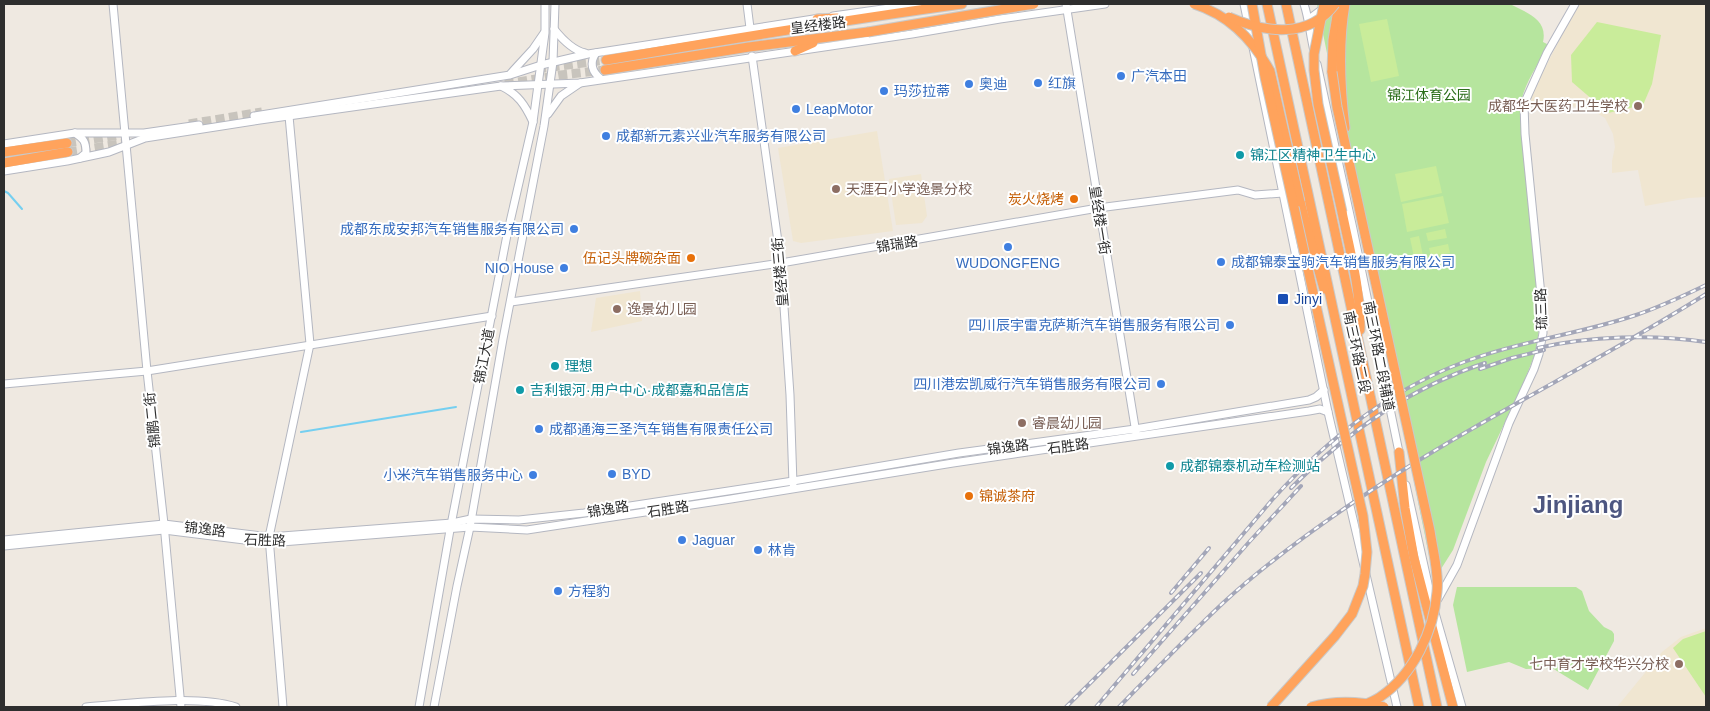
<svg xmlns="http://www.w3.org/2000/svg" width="1710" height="711" font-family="Helvetica,'Noto Sans SC',sans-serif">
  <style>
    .education { fill: #f0e6d1 }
    .green { fill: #b6e59e }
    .pitch { fill: #c9ec9a }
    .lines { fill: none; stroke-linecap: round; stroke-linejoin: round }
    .stream { stroke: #75cff0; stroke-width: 2 }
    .highway-tunnel { stroke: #c8c4bd; stroke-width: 9; stroke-dasharray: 9 4.5; stroke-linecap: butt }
    .secondary-casing { stroke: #b4b7c1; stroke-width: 9 }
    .highway-casing { stroke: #c9c9c9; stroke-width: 11 }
    .secondary { stroke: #fff; stroke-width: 7 }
    .highway { stroke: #ffa35c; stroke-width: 9 }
    .rail-casing { stroke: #a3a6b8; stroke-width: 4 }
    .rail { stroke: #fff; stroke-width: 2; stroke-dasharray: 5.5; stroke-linecap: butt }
    .highway-bridge-casing { stroke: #c9c9c9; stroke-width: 11; stroke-linecap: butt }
    .highway-bridge { stroke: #ffa35c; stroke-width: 9 }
    .shop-dot { fill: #3f7fe0; stroke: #fff; stroke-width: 2 }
    .education-dot { fill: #8d6e63; stroke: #fff; stroke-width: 2 }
    .culture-dot { fill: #0f9aa8; stroke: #fff; stroke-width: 2 }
    .food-dot { fill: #e8710a; stroke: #fff; stroke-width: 2 }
    .transit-dot { fill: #1a4fb4; stroke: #fff; stroke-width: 2 }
    .labels { text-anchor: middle; stroke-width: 4; stroke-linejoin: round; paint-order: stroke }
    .street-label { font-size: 14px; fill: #2e2e2e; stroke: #fff }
    .shop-label { font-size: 14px; fill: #366cbe; stroke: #fff; text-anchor: start }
    .park-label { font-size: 14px; fill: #2c6e1b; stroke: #fff }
    .education-label { font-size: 14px; fill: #785e54; stroke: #fff; text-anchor: start }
    .culture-label { font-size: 14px; fill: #0d838f; stroke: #fff; text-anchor: start }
    .food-label { font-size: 14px; fill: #c56008; stroke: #fff; text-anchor: end }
    .transit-label { font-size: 14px; fill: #164399; stroke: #fff; text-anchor: start }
    .town-label { font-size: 24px; font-weight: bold; fill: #4d5680; stroke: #fff }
  </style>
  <rect width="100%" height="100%" fill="#efe9e1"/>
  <g class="education">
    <polygon points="1580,4 1706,4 1706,197 1689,198 1645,206 1638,170 1612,173 1612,161 1615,147 1613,134 1605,118 1595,112 1581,108 1560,104 1530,102 1531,95 1577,6"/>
    <polygon points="877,131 893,231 801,243 793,241 778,148"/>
    <polygon points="921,174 927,216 922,223 896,225 889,179"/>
    <polygon points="640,291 642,321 591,332 596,298"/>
    <polygon points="1706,628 1706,707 1617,707 1662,652 1681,637"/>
  </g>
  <g class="green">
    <path d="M1317,4H1510C1527,13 1548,19 1543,42L1549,45C1538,65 1522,86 1520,109L1536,280L1539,322L1538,346L1522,387L1486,462L1453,550L1434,580Z"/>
    <polygon points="1457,587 1576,587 1582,591 1589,611 1604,627 1612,631 1614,634 1614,641 1588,690 1552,668 1526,669 1509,662 1467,672 1453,605"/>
  </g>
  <g class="pitch">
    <polygon points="1387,19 1399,76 1371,82 1359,24"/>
    <polygon points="1597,22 1661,35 1652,84 1643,105 1608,113 1572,82 1571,55"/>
    <polygon points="1436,166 1442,193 1401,202 1395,174"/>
    <polygon points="1443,196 1449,223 1407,232 1402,204"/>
    <polygon points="1445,229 1447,238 1428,241 1426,233"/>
    <polygon points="1419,236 1423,256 1414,257 1410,238"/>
    <polygon points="1448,244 1450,253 1431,256 1429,248"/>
    <polygon points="1706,631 1706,697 1673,648 1683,639"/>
  </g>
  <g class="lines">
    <g class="stream">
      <polyline points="4,191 8,193 22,209"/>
      <polyline points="301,432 456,407"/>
    </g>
    <g class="highway-tunnel">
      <polyline points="537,69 606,60"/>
      <polyline points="505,84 561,75 605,70"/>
      <polyline points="189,124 262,112"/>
      <polyline points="67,143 119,135"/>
      <polyline points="68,152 132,142"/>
    </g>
    <defs>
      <g id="secondary">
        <polyline points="113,4 147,371 164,524 181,707"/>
        <polyline points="747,4 750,28"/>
        <polyline points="1066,4 1136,433"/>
        <polyline points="1244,4 1328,412 1397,707"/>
        <path d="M1304,4C1309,19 1310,35 1314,51"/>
        <polyline points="833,16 918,4"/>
        <polyline points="1309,19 1329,4"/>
        <path d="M554,29C562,39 572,50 585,53"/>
        <path d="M596,53C589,63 592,72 601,79"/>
        <polyline points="752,56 781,263 790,395 793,484"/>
        <polyline points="1317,64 1353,229 1400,457"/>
        <polyline points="511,73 533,49 544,33"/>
        <path d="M501,86C518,94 525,105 533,122"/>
        <polyline points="548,114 561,96 580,83"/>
        <polyline points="254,116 510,75 541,65 588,54 820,18"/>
        <path d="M75,133C84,139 86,142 86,153L80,158"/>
        <polyline points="4,144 75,133 144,133 199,125"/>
        <polyline points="4,171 67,161 109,152 145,138 260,120 501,86 580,83 912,34 1000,19 1105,4"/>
        <polyline points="511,302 781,263 1098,208 1238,190 1255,195 1283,193"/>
        <polyline points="4,384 147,371 492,316"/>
        <polyline points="1406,485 1433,606 1462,707"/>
        <polyline points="4,540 164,524 269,537 452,523 471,519 519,520 584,513 793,481 959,453 1135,429 1309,400 1316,397 1324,390"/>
        <polyline points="4,546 164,530 269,543 470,527 527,530 731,499 953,463 1309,411 1320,409 1328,412"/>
        <polyline points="1438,599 1457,565 1509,423 1534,369 1539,354 1543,333 1542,305 1525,134 1524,104 1547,53 1575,4"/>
        <path d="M86,707C128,704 196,694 236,707"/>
        <polyline points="283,707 269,537 310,344 289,116"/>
        <polyline points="419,707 450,530 507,235 533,122 545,33 545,4"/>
        <polyline points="434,707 457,586 470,527 503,339 544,126 553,62 555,4"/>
      </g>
      <g id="highway">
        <polyline points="1267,4 1419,707"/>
        <polyline points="1286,4 1437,707"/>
        <polyline points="817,19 837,18"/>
        <polyline points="795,51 813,43"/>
        <path d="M606,60C724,40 843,20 962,4"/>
        <polyline points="605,70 749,47 868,32"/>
        <polyline points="1332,72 1333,40 1339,4"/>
        <path d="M1345,128C1340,87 1338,44 1345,4"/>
        <polyline points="4,152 67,143"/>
        <polyline points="4,163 68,152"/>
        <polyline points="1300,202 1324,289"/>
        <path d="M1342,212C1350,251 1361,290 1360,330"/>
        <polyline points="1399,452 1405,508 1414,558 1453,707"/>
      </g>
    </defs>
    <use href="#secondary" class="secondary-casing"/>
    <use href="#highway" class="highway-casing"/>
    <use href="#secondary" class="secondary"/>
    <use href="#highway" class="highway"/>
    <defs>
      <g id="rail">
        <path d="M1538,348C1589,336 1654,334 1706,342"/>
        <polyline points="1480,369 1512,358 1544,350"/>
        <path d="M1291,488C1345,434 1411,387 1485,363"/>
        <polyline points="1171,593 1209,548"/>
        <polyline points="1133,674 1250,541 1301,486"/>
        <polyline points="1066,707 1201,573"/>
        <path d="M1096,707L1272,500C1325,441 1389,390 1464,362C1520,341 1580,334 1636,315C1660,307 1683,296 1706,285"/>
        <path d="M1119,707C1153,672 1187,637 1223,603C1262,567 1307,534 1351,504C1465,426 1590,367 1706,294"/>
      </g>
    </defs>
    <use href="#rail" class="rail-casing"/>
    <use href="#rail" class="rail"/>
    <defs>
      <g id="highway-bridge">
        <path d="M1194,4C1229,15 1253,40 1270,71L1300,202"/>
        <polyline points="1252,4 1265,77 1363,516 1367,552 1365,574 1363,586 1352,614 1335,636 1271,707"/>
        <polyline points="1324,4 1314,54 1314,70 1318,104 1342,212"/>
        <path d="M1229,17C1265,33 1309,39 1335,4"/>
        <polyline points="868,32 1034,4"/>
        <path d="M1332,72L1337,107L1430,531C1433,551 1439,573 1437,592C1434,631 1413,675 1380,697C1374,701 1366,704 1359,707"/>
        <path d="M1311,707C1335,700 1359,701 1384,707"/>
      </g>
    </defs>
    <use href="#highway-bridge" class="highway-bridge-casing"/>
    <use href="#highway-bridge" class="highway-bridge"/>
  </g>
  <g class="shop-dot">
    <circle cx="1121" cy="76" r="5"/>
    <circle cx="1038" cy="83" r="5"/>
    <circle cx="969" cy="84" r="5"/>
    <circle cx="884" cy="91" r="5"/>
    <circle cx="796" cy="109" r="5"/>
    <circle cx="606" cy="136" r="5"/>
    <circle cx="574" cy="229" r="5"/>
    <circle cx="1008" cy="247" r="5"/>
    <circle cx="1221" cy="262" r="5"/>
    <circle cx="564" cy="268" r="5"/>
    <circle cx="1230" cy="325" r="5"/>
    <circle cx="1161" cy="384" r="5"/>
    <circle cx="539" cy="429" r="5"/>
    <circle cx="612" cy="474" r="5"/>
    <circle cx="533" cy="475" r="5"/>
    <circle cx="682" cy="540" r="5"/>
    <circle cx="758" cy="550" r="5"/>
    <circle cx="558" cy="591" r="5"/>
  </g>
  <g class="education-dot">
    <circle cx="1638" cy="106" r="5"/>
    <circle cx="836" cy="189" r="5"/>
    <circle cx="617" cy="309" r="5"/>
    <circle cx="1022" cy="423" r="5"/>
    <circle cx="1679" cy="664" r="5"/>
  </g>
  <g class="culture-dot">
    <circle cx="1240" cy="155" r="5"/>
    <circle cx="555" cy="366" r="5"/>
    <circle cx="520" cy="390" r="5"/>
    <circle cx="1170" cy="466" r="5"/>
  </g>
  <g class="food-dot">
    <circle cx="1074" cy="199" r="5"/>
    <circle cx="691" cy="258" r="5"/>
    <circle cx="969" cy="496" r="5"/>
  </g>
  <rect class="transit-dot" x="1277" y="293" width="12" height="12" rx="2.5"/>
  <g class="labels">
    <g class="street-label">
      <text transform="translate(818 25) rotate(-7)" y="5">皇经楼路</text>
      <text transform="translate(1100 220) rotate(81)" y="5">皇经楼一街</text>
      <text transform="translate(897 244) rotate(-9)" y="5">锦瑞路</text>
      <text transform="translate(780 272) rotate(-95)" y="5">皇经楼三街</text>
      <text transform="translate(1541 309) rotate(-92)" y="5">琉三路</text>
      <text transform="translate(1357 352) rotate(78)" y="5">南三环路二段</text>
      <text transform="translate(484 356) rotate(-79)" y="5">锦江大道</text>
      <text transform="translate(1379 356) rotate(79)" y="5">南三环路二段辅道</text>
      <text transform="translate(152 420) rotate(-96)" y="5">锦鹏二街</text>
      <text transform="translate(1068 446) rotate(-8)" y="5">石胜路</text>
      <text transform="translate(1008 447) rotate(-7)" y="5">锦逸路</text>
      <text transform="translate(608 509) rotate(-9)" y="5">锦逸路</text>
      <text transform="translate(668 509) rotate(-9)" y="5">石胜路</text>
      <text transform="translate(205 529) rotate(7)" y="5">锦逸路</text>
      <text transform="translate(265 540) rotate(2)" y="5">石胜路</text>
    </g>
    <g class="shop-label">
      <text x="1131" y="81">广汽本田</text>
      <text x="1048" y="88">红旗</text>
      <text x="979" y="89">奥迪</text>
      <text x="894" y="96">玛莎拉蒂</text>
      <text x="806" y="114">LeapMotor</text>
      <text x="616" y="141">成都新元素兴业汽车服务有限公司</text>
      <text x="564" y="234" text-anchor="end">成都东成安邦汽车销售服务有限公司</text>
      <text x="1231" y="267">成都锦泰宝驹汽车销售服务有限公司</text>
      <text x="1008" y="268" text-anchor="middle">WUDONGFENG</text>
      <text x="554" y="273" text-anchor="end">NIO House</text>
      <text x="1220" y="330" text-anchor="end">四川辰宇雷克萨斯汽车销售服务有限公司</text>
      <text x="1151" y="389" text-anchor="end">四川港宏凯威行汽车销售服务有限公司</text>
      <text x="549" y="434">成都通海三圣汽车销售有限责任公司</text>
      <text x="622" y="479">BYD</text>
      <text x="523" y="480" text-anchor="end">小米汽车销售服务中心</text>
      <text x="692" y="545">Jaguar</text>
      <text x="768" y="555">林肯</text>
      <text x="568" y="596">方程豹</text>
    </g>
    <g class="park-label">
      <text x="1429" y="100">锦江体育公园</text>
    </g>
    <g class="education-label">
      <text x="1628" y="111" text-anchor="end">成都华大医药卫生学校</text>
      <text x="846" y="194">天涯石小学逸景分校</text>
      <text x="627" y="314">逸景幼儿园</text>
      <text x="1032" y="428">睿晨幼儿园</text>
      <text x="1669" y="669" text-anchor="end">七中育才学校华兴分校</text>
    </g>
    <g class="culture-label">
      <text x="1250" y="160">锦江区精神卫生中心</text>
      <text x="565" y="371">理想</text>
      <text x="530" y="395">吉利银河·用户中心·成都嘉和品信店</text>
      <text x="1180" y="471">成都锦泰机动车检测站</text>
    </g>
    <g class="food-label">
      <text x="1064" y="204">炭火烧烤</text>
      <text x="681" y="263">伍记头牌碗杂面</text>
      <text x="979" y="501" text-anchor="start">锦诚茶府</text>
    </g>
    <g class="transit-label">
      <text x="1294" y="304">Jinyi</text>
    </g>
    <g class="town-label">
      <text x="1578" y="513">Jinjiang</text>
    </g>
  </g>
  <rect width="1710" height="711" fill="none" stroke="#2e2e2e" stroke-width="10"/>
</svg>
